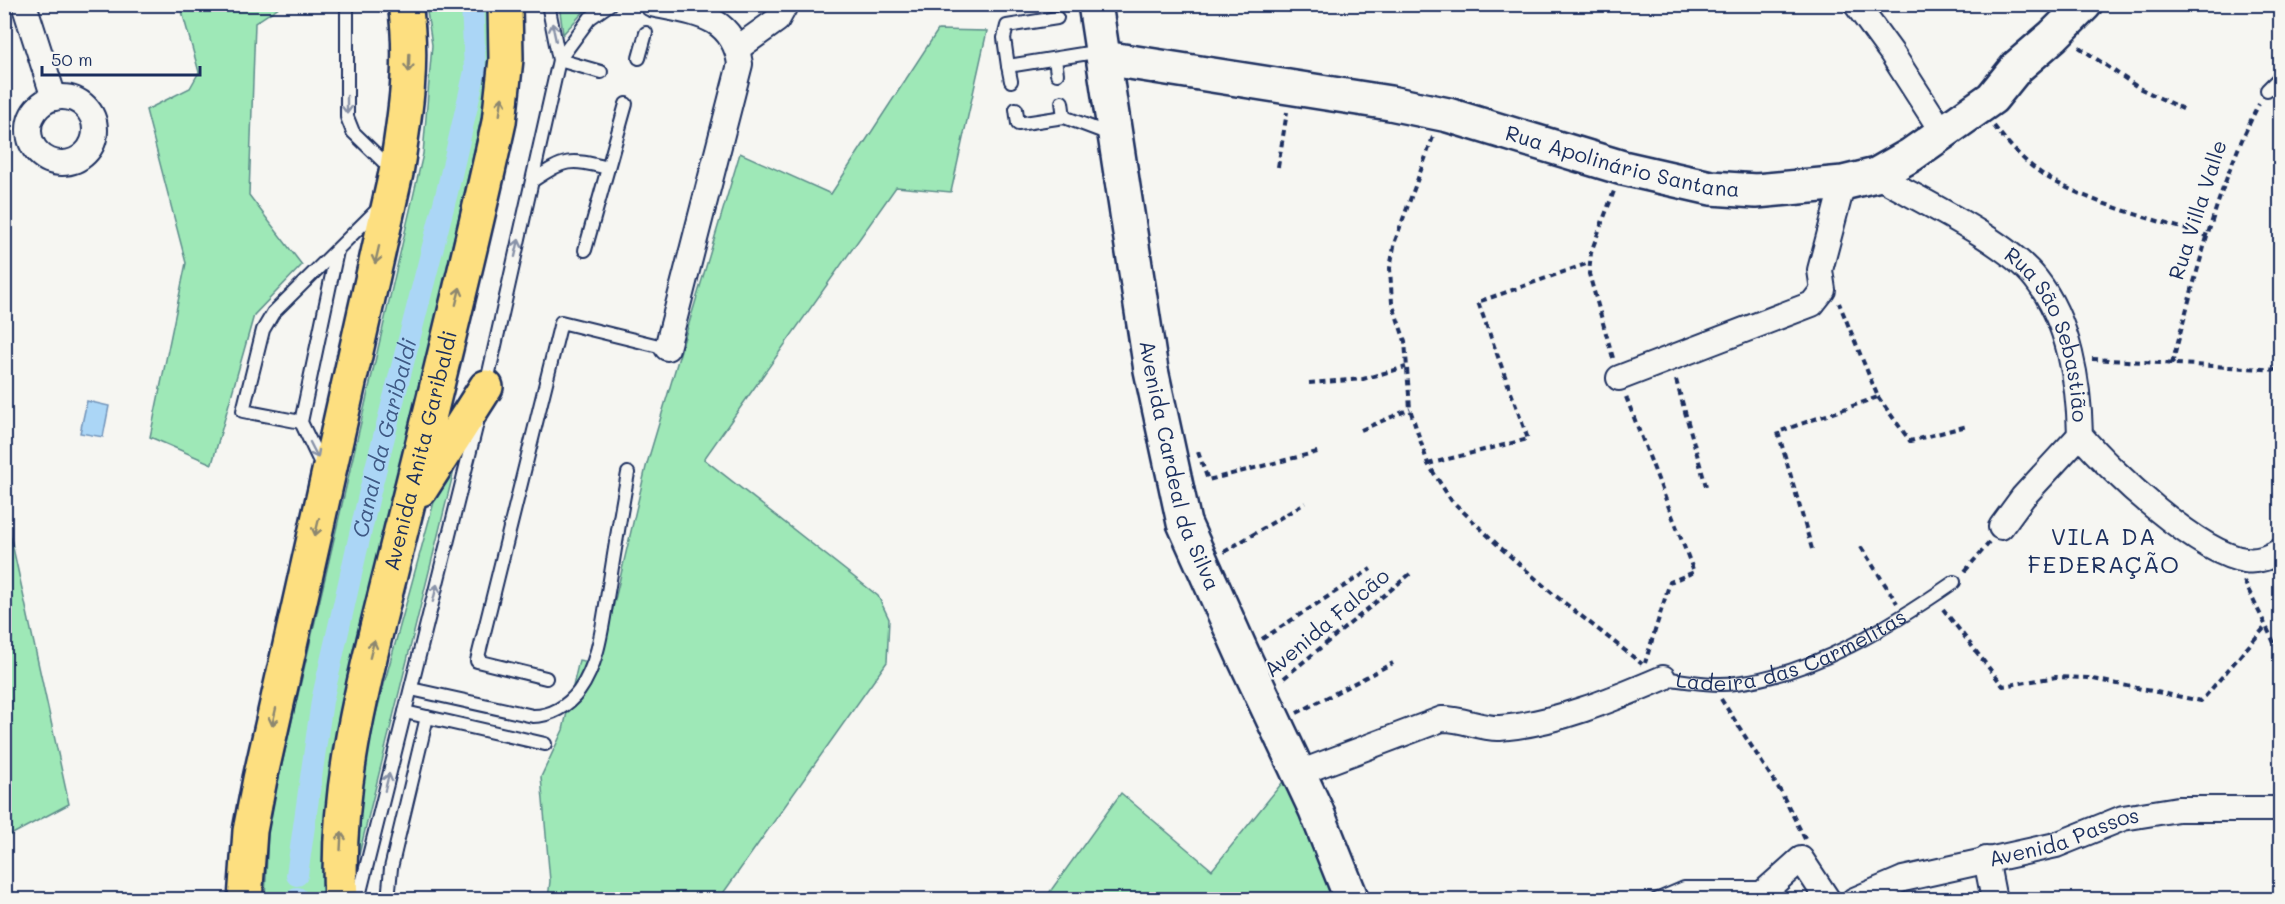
<svg xmlns="http://www.w3.org/2000/svg" width="2285" height="904" font-family="Mali,sans-serif">
  <style>
    .green { fill: #9ee8b7; stroke: #5c8c8a; stroke-width: 1.5 }
    .water { fill: #abd6f6; stroke: #7193b9; stroke-width: 1.5 }
    .lines { fill: none; stroke-linecap: round; stroke-linejoin: round }
    .canal { stroke: #abd6f6; stroke-width: 22 }
    .lane-casing { stroke: #1b2f5e; stroke-width: 16 }
    .street-casing { stroke: #1b2f5e; stroke-width: 28 }
    .secondary-casing { stroke: #1b2f5e; stroke-width: 38 }
    .primary-casing { stroke: #1b2f5e; stroke-width: 38 }
    .path { stroke: #1b2f5e; stroke-width: 4; stroke-dasharray: 6 4.5; stroke-linecap: butt }
    .lane { stroke: #f6f6f2; stroke-width: 12 }
    .street { stroke: #f6f6f2; stroke-width: 24 }
    .secondary { stroke: #f6f6f2; stroke-width: 33 }
    .primary { stroke: #fddf80; stroke-width: 33 }
    .oneway { stroke: #8892a8 }
    .oneway2 { stroke: #8c876f }
    .labels { text-anchor: middle; stroke-width: 4.5; stroke-linejoin: round; paint-order: stroke }
    .street-label { font-size: 21px; fill: #1b2f5e; stroke: #f6f6f2 }
    .water-label { font-size: 22px; font-style: italic; fill: #3f5984; stroke: #f6f6f2 }
    .quarter-label { font-size: 24px; letter-spacing: 1.5px; fill: #1b2f5e; stroke: #f6f6f2 }
  </style>
  <rect width="100%" height="100%" fill="#f6f6f2"/>
  <filter id="ink" filterUnits="userSpaceOnUse"><feTurbulence type="fractalNoise" baseFrequency=".0167" numOctaves="2"/><feDisplacementMap in="SourceGraphic" scale="12" xChannelSelector="R" yChannelSelector="G"/><feConvolveMatrix kernelMatrix="1 2 1 2 8 2 1 2 1" color-interpolation-filters="sRGB"/></filter>
  <g filter="url(#ink)">
    <g class="green">
      <polygon points="559,4 590,4 590,5 563,34"/>
      <polygon points="191,5 282,5 255,23 249,195 302,265 254,315 212,464 150,437 186,263 146,110 190,88 199,72 181,8"/>
      <polygon points="426,5 488,5 491,39 488,89 338,745 323,899 265,900 268,830 276,790 423,154 432,45"/>
      <polygon points="938,30 987,31 951,192 896,187 704,459 878,596 889,619 887,662 719,899 548,899 550,881 541,777 563,730 579,660 600,664 646,467 740,153 831,194"/>
      <polygon points="460,446 350,891 363,761 440,480"/>
      <polygon points="5,511 69,804 5,838 4,838"/>
      <polygon points="1286,778 1333,899 1044,900 1121,793 1212,870"/>
    </g>
    <polygon class="water" points="87,401 109,406 103,437 80,433"/>
    <g class="lines">
      <g class="canal">
        <path id="s1" d="M297,875L322,701L370,491L447,192L475,71L472,4"/>
        <polyline points="297,898 297,900"/>
      </g>
      <defs>
        <g id="lane">
          <polyline points="347,4 347,117 353,132 391,169"/>
          <polyline points="548,4 559,60 601,72"/>
          <polyline points="639,58 646,33"/>
          <polyline points="1055,59 1057,74"/>
          <polyline points="1008,66 1004,38 1007,26 1057,18"/>
          <polyline points="1011,81 1008,66 1101,51"/>
          <polyline points="2267,90 2280,77"/>
          <polyline points="1062,102 1064,117"/>
          <polyline points="1016,109 1018,124 1064,117 1112,135"/>
          <path d="M532,181C566,159 568,158 608,168"/>
          <polyline points="585,250 626,104"/>
          <polyline points="486,386 559,60 590,18 610,4"/>
          <polyline points="301,422 243,411 263,330 273,313 379,208"/>
          <polyline points="323,468 301,422 337,251"/>
          <polyline points="546,678 477,661 561,322 667,348"/>
          <path id="s2" d="M1663,678C1687,681 1712,686 1736,683C1816,673 1889,627 1954,582"/>
          <path d="M411,689L533,716C551,716 568,706 579,691C600,662 603,620 609,586C615,548 621,511 628,473"/>
          <polyline points="405,712 545,744"/>
          <polyline points="358,900 477,423"/>
          <polyline points="388,900 391,868 427,717"/>
          <polyline points="1656,900 1684,888 1767,888"/>
        </g>
        <g id="street">
          <polyline points="24,4 54,98"/>
          <path d="M652,4C692,13 733,14 740,64L667,348"/>
          <polyline points="1856,4 1891,52 1943,133"/>
          <polyline points="738,48 777,20 786,4"/>
          <circle cx="62" cy="130" r="33"/>
          <path id="s3" d="M1876,175C1919,200 2007,241 2036,279C2069,321 2079,383 2080,435C2110,471 2199,554 2245,560C2259,562 2269,557 2280,551"/>
          <polyline points="1619,378 1812,304 1823,290 1820,270 1843,183"/>
          <polyline points="2001,527 2023,497 2080,435"/>
          <path d="M1299,773L1442,719C1462,718 1480,729 1500,728C1554,724 1614,699 1663,678"/>
          <polyline points="1986,859 1994,900"/>
          <polyline points="1755,900 1801,859 1828,900"/>
          <path id="s4" d="M1854,900L1903,879L2056,845L2123,818L2178,809H2280"/>
        </g>
        <g id="secondary">
          <path id="s5" d="M1095,4L1151,370L1184,523L1242,653L1316,810L1352,900"/>
          <path id="s6" d="M1104,58L1390,103L1448,115L1623,168L1711,188L1756,191L1843,183L1876,175L1911,155L1992,98L2017,67L2053,36L2085,4"/>
        </g>
        <g id="primary">
          <polyline points="421,489 486,387"/>
          <path d="M245,900L250,831L260,779L396,173C405,116 414,62 405,4"/>
          <path id="s7" d="M341,900C334,780 369,662 397,547C432,406 468,264 499,122L506,59L505,4"/>
        </g>
      </defs>
      <use href="#lane" class="lane-casing"/>
      <use href="#street" class="street-casing"/>
      <use href="#secondary" class="secondary-casing"/>
      <use href="#primary" class="primary-casing"/>
      <g class="path">
        <polyline points="2079,47 2139,88 2187,111"/>
        <path d="M1994,126C2009,145 2026,164 2047,177C2093,205 2157,220 2208,236"/>
        <polyline points="1433,137 1395,241 1390,268 1392,303 1405,341 1410,409 1428,464 1451,500 1502,549 1552,593 1642,664"/>
        <polyline points="1278,167 1287,112"/>
        <polyline points="1613,358 1589,274 1591,252 1614,191"/>
        <polyline points="2092,359 2280,370"/>
        <path d="M2172,364C2196,276 2217,185 2259,104"/>
        <polyline points="1676,380 1706,486"/>
        <polyline points="1309,383 1363,379 1406,367"/>
        <polyline points="1626,397 1694,572 1670,582 1645,663"/>
        <polyline points="1878,397 1910,441 1967,426"/>
        <polyline points="1361,430 1410,409"/>
        <polyline points="1198,452 1208,480 1321,451"/>
        <polyline points="1428,464 1528,439 1478,302 1589,263"/>
        <polyline points="1861,547 1897,603"/>
        <polyline points="1812,549 1778,432 1878,397 1839,303"/>
        <polyline points="1224,552 1305,503"/>
        <polyline points="1965,571 1989,543"/>
        <polyline points="2244,581 2280,655"/>
        <polyline points="1943,609 2003,686 2056,677 2088,678 2201,701 2266,626"/>
        <polyline points="1262,639 1371,569"/>
        <polyline points="1284,678 1410,574"/>
        <polyline points="1721,699 1781,792 1805,839"/>
        <polyline points="1297,713 1393,663"/>
      </g>
      <use href="#lane" class="lane"/>
      <use href="#street" class="street"/>
      <use href="#secondary" class="secondary"/>
      <use href="#primary" class="primary"/>
    </g>
    <defs><path id="oneway-shaft" d="M-6 0H5M1.5-3L5.5 0L1.5 3" fill="none" stroke-width="1.6" stroke-linecap="round" stroke-linejoin="round" transform="scale(1.5)"/></defs>
    <g class="oneway">
      <use href="#oneway-shaft" transform="translate(554 32) rotate(-102)"/>
      <use href="#oneway-shaft" transform="translate(347 105) rotate(90)"/>
      <use href="#oneway-shaft" transform="translate(517 248) rotate(-77)"/>
      <use href="#oneway-shaft" transform="translate(314 450) rotate(63)"/>
      <use href="#oneway-shaft" transform="translate(435 593) rotate(-76)"/>
      <use href="#oneway-shaft" transform="translate(387 782) rotate(-76)"/>
    </g>
    <g class="oneway2">
      <use href="#oneway-shaft" transform="translate(409 63) rotate(92)"/>
      <use href="#oneway-shaft" transform="translate(501 106) rotate(-82)"/>
      <use href="#oneway-shaft" transform="translate(377 255) rotate(103)"/>
      <use href="#oneway-shaft" transform="translate(458 296) rotate(-76)"/>
      <use href="#oneway-shaft" transform="translate(317 527) rotate(103)"/>
      <use href="#oneway-shaft" transform="translate(372 649) rotate(-76)"/>
      <use href="#oneway-shaft" transform="translate(274 717) rotate(103)"/>
      <use href="#oneway-shaft" transform="translate(341 841) rotate(-87)"/>
    </g>
  </g>
  <g class="labels">
    <g class="street-label">
      <text dy="7" stroke="none"><textPath href="#s6" startOffset="530">Rua Apolinário Santana</textPath></text>
      <text transform="translate(2198 210) rotate(-72)" y="7">Rua Villa Valle</text>
      <text dy="7" stroke="none"><textPath href="#s3" startOffset="248">Rua São Sebastião</textPath></text>
      <text dy="7" stroke="none"><textPath href="#s7" startOffset="458">Avenida Anita Garibaldi</textPath></text>
      <text dy="7" stroke="none"><textPath href="#s5" startOffset="470">Avenida Cardeal da Silva</textPath></text>
      <text transform="translate(1327 623) rotate(-40)" y="7">Avenida Falcão</text>
      <text dy="7" stroke="none"><textPath href="#s2" startOffset="135">Ladeira das Carmelitas</textPath></text>
      <text dy="7" stroke="none"><textPath href="#s4" startOffset="220">Avenida Passos</textPath></text>
    </g>
    <g class="water-label">
      <text dy="8" stroke="none"><textPath href="#s1" startOffset="446">Canal da Garibaldi</textPath></text>
    </g>
    <g class="quarter-label">
      <text x="2104" y="545">VILA DA<tspan x="2104" dy="28">FEDERAÇÃO</tspan></text>
    </g>
  </g>
  <rect width="2285" height="904" fill="none" stroke="#f6f6f2" stroke-width="24"/>
  <rect x="12" y="12" width="2261" height="880" fill="none" stroke="#1b2f5e" stroke-width="2" filter="url(#ink)"/>
  <path d="M42 66v9h158v-9" fill="none" stroke="#1b2f5e" stroke-width="3"/>
  <text x="51" y="66" font-size="18" fill="#1b2f5e" stroke="#f6f6f2" stroke-width="4.5" paint-order="stroke">50 m</text>
</svg>
